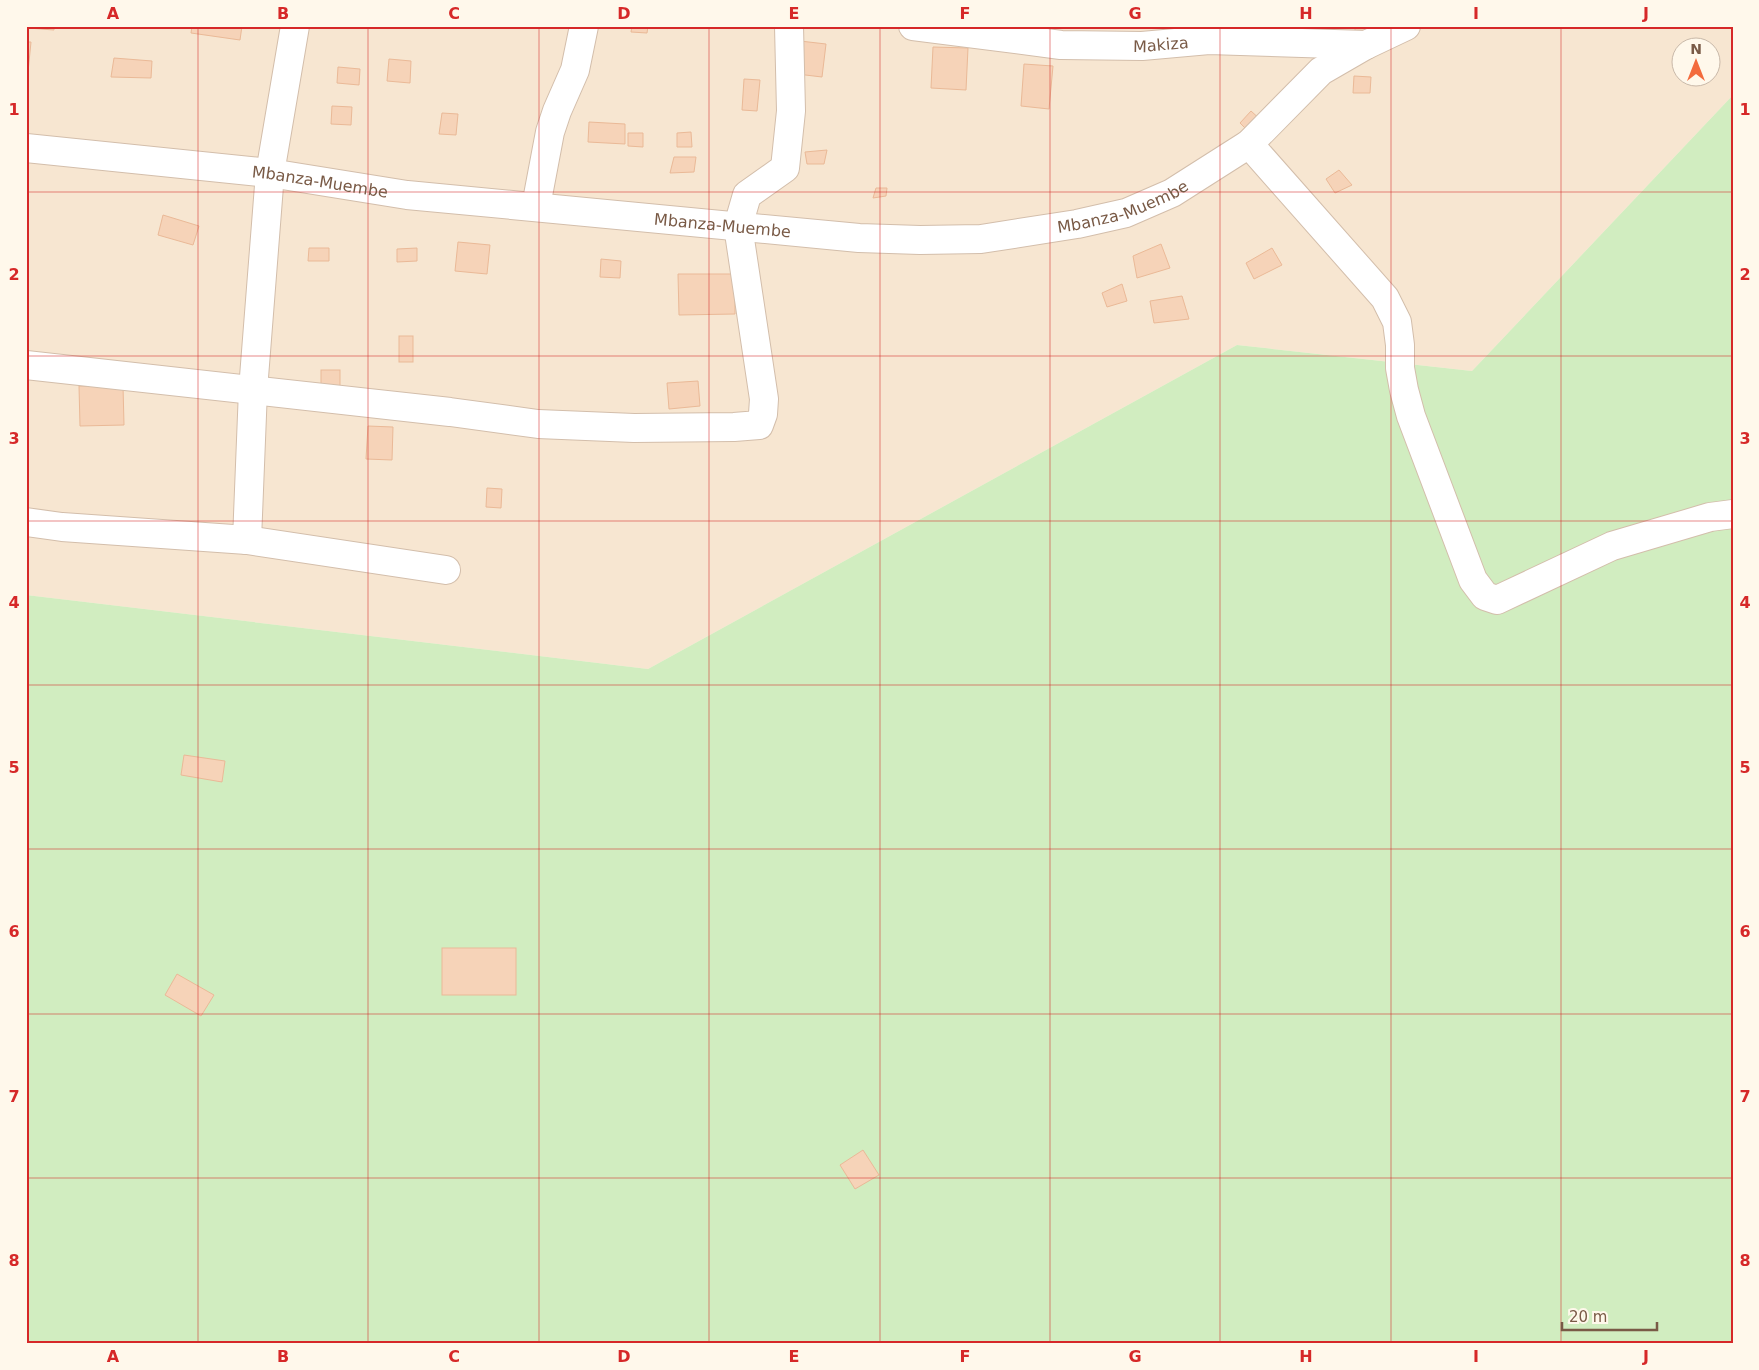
<svg xmlns="http://www.w3.org/2000/svg" width="1759" height="1370" font-family="'DejaVu Sans',sans-serif">
  <style>
    .residential { fill: #f7e6d1; fill-rule: evenodd }
    .green { fill: #d1edc0 }
    .building { fill: #f6d3b8; stroke: #eab997 }
    .lines { fill: none; stroke-linecap: round; stroke-linejoin: round }
    .minor-casing { stroke: #d3beab; stroke-width: 30 }
    .minor { stroke: #fff; stroke-width: 28 }
    .grid { fill: none; stroke: #d62828; stroke-width: 1; stroke-opacity: 0.55 }
    .labels { text-anchor: middle; stroke-width: 4; stroke-linejoin: round; paint-order: stroke }
    .street-label { font-size: 16px; fill: #795a46; stroke: #fff8eb }
    .neatline { fill: none; stroke: #d62828; stroke-width: 2 }
    .grid-label { font-size: 16px; text-anchor: middle; font-weight: bold; fill: #d62828 }
  </style>
  <rect width="100%" height="100%" fill="#fef4e3"/>
  <path class="residential" d="M26,26H1733V95L1472,371L1237,345L648,669L26,595ZM1682,48H1712V78H1682Z"/>
  <polygon class="green" points="1733,95 1733,1344 26,1344 26,595 648,669 1237,345 1472,371"/>
  <g class="building">
    <polygon points="28,26 54,26 54,30 28,28"/>
    <polygon points="192,26 242,26 240,40 191,33"/>
    <polygon points="632,26 648,26 647,33 631,32"/>
    <polygon points="1278,26 1322,26 1322,36 1308,36 1309,28 1278,28"/>
    <rect x="1355" y="26" width="13" height="7"/>
    <polygon points="800,41 826,44 822,77 797,74"/>
    <polygon points="26,42 31,42 27,82 26,82"/>
    <polygon points="933,47 968,48 966,90 931,88"/>
    <polygon points="114,58 152,61 151,78 111,77"/>
    <polygon points="389,59 411,61 410,83 387,81"/>
    <polygon points="1024,64 1053,66 1049,109 1021,106"/>
    <polygon points="338,67 360,69 359,85 337,83"/>
    <polygon points="1354,76 1371,77 1370,93 1353,93"/>
    <polygon points="744,79 760,80 757,111 742,110"/>
    <polygon points="332,106 352,107 351,125 331,124"/>
    <polygon points="1251,111 1262,121 1251,134 1240,123"/>
    <polygon points="442,113 458,114 456,135 439,134"/>
    <polygon points="589,122 625,124 625,144 588,142"/>
    <polygon points="691,132 692,147 677,147 677,133"/>
    <polygon points="628,133 643,133 643,147 628,146"/>
    <polygon points="827,150 824,164 807,164 805,152"/>
    <polygon points="674,157 696,157 694,172 670,173"/>
    <polygon points="1339,170 1352,185 1335,193 1326,179"/>
    <polygon points="876,188 887,188 886,196 873,198"/>
    <polygon points="163,215 199,226 193,245 158,235"/>
    <polygon points="458,242 490,245 487,274 455,271"/>
    <polygon points="1161,244 1170,268 1137,278 1133,256"/>
    <polygon points="309,248 329,248 329,261 308,261"/>
    <polygon points="417,248 417,261 397,262 397,249"/>
    <polygon points="1272,248 1282,265 1254,279 1246,263"/>
    <polygon points="601,259 621,261 620,278 600,277"/>
    <polygon points="678,274 735,274 735,314 679,315"/>
    <polygon points="1122,284 1127,301 1107,307 1102,293"/>
    <polygon points="1182,296 1189,319 1154,323 1150,301"/>
    <rect x="399" y="336" width="14" height="26"/>
    <rect x="321" y="370" width="19" height="20"/>
    <polygon points="698,381 700,406 669,409 667,383"/>
    <polygon points="79,386 123,386 124,425 80,426"/>
    <polygon points="368,426 393,427 392,460 366,459"/>
    <polygon points="487,488 502,489 501,508 486,507"/>
    <polygon points="184,755 225,761 222,782 181,775"/>
    <rect x="442" y="948" width="74" height="47"/>
    <polygon points="177,974 214,995 201,1016 165,995"/>
    <polygon points="863,1150 879,1175 855,1189 840,1165"/>
  </g>
  <g class="lines">
    <defs>
      <g id="minor">
        <path id="s1" d="M913,26L1061,45L1142,46L1209,40L1366,45L1406,26"/>
        <polyline points="1249,144 1385,298 1397,322 1400,345 1400,368 1404,390 1411,416 1473,580 1485,596 1497,600 1612,546 1710,517 1733,514"/>
        <path id="s2" d="M26,148L270,173L407,195L859,238L920,240L981,239L1077,224L1126,213L1172,193L1249,144L1321,71L1366,45"/>
        <polyline points="536,206 550,132 557,111 575,70 584,26"/>
        <polyline points="26,365 450,412 538,424 634,428 734,427 759,425 763,414 764,399 738,226 747,195 785,168 791,111 789,26"/>
        <polyline points="26,522 62,527 247,540 446,570"/>
        <polyline points="247,540 253,390 270,173 295,26"/>
      </g>
    </defs>
    <use href="#minor" class="minor-casing"/>
    <use href="#minor" class="minor"/>
  </g>
  <path class="grid" d="M198,26V1344M368,26V1344M539,26V1344M709,26V1344M880,26V1344M1050,26V1344M1220,26V1344M1391,26V1344M1561,26V1344M26,192H1733M26,356H1733M26,521H1733M26,685H1733M26,849H1733M26,1014H1733M26,1178H1733"/>
  <g class="labels">
    <g class="street-label">
      <text dy="6" stroke="none"><textPath href="#s1" startOffset="249">Makiza</textPath></text>
      <text dy="6" stroke="none"><textPath href="#s2" startOffset="296">Mbanza-Muembe</textPath></text>
      <text dy="6" stroke="none"><textPath href="#s2" startOffset="1106">Mbanza-Muembe</textPath></text>
      <text dy="6" stroke="none"><textPath href="#s2" startOffset="701">Mbanza-Muembe</textPath></text>
    </g>
  </g>
  <rect width="1759" height="1370" fill="none" stroke="#fff8eb" stroke-width="55"/>
  <g transform="translate(1696 62)"><circle r="24" fill="#fff8eb" stroke="#c9b9a9"/>
  <path d="M0-4L9 19L0 12L-9 19Z" fill="#f36b3d"/>
  <text y="-8" font-size="14" font-weight="bold" text-anchor="middle" fill="#795a46">N</text>
  </g>
  <path d="M1562 1322v8h95v-8" fill="none" stroke="#795a46" stroke-width="2.5"/>
  <text x="1569" y="1322" font-size="15" fill="#795a46" stroke="#fff8eb" stroke-width="4" paint-order="stroke">20 m</text>
  <rect x="28" y="28" width="1704" height="1314" class="neatline"/>
  <g class="grid-label">
    <text x="113" y="19">A</text>
    <text x="283" y="19">B</text>
    <text x="454" y="19">C</text>
    <text x="624" y="19">D</text>
    <text x="794" y="19">E</text>
    <text x="965" y="19">F</text>
    <text x="1135" y="19">G</text>
    <text x="1306" y="19">H</text>
    <text x="1476" y="19">I</text>
    <text x="1646" y="19">J</text>
    <text x="14" y="115">1</text>
    <text x="1745" y="115">1</text>
    <text x="14" y="280">2</text>
    <text x="1745" y="280">2</text>
    <text x="14" y="444">3</text>
    <text x="1745" y="444">3</text>
    <text x="14" y="608">4</text>
    <text x="1745" y="608">4</text>
    <text x="14" y="773">5</text>
    <text x="1745" y="773">5</text>
    <text x="14" y="937">6</text>
    <text x="1745" y="937">6</text>
    <text x="14" y="1102">7</text>
    <text x="1745" y="1102">7</text>
    <text x="14" y="1266">8</text>
    <text x="1745" y="1266">8</text>
    <text x="113" y="1362">A</text>
    <text x="283" y="1362">B</text>
    <text x="454" y="1362">C</text>
    <text x="624" y="1362">D</text>
    <text x="794" y="1362">E</text>
    <text x="965" y="1362">F</text>
    <text x="1135" y="1362">G</text>
    <text x="1306" y="1362">H</text>
    <text x="1476" y="1362">I</text>
    <text x="1646" y="1362">J</text>
  </g>
</svg>
